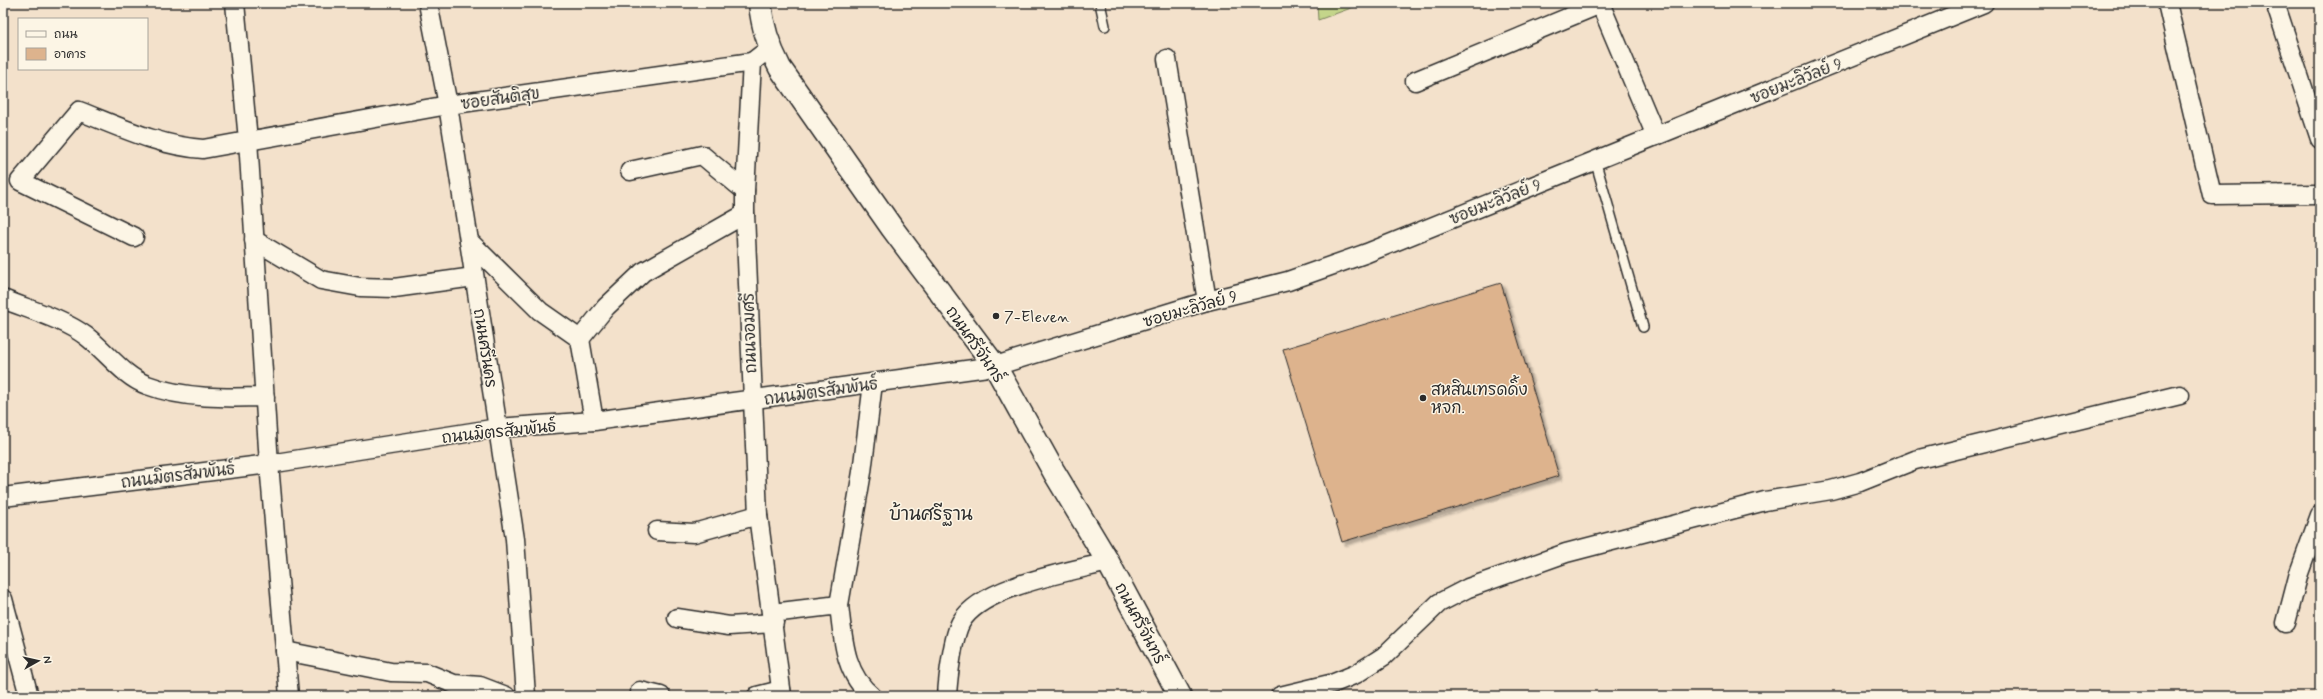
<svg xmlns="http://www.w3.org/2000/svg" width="2323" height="699" font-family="Mynerve,'Playpen Sans Thai',sans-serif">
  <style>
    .green { fill: #c4d58a; stroke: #78805a }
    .building { fill: #ddb38d; stroke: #2b2b2b; filter: url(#shadow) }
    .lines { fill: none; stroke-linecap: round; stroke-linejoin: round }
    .lane-casing { stroke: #2b2b2b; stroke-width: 12 }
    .street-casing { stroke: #2b2b2b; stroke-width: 21 }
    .secondary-casing { stroke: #2b2b2b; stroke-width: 25 }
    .lane { stroke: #fcf5e5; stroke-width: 9 }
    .street { stroke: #fcf5e5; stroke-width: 18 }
    .secondary { stroke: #fcf5e5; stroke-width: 22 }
    .poi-dot { fill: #2b2b2b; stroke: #fcf5e5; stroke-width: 1.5 }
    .labels { text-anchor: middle; stroke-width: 3; stroke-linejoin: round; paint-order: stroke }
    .street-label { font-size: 16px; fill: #2b2b2b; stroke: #fcf5e5 }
    .poi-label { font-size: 16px; fill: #2b2b2b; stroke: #fcf5e5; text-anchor: start }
    .quarter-label { font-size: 18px; fill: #2b2b2b; stroke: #fcf5e5 }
  </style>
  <defs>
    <filter id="shadow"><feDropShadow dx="3.5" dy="3.5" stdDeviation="1" flood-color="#0004"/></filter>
  </defs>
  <rect width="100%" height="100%" fill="#f3e1cb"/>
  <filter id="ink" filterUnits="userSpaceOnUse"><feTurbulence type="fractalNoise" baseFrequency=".025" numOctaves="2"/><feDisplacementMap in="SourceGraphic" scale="8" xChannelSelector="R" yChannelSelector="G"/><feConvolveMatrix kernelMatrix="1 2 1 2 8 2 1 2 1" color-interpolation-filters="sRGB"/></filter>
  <g filter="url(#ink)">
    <polygon class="green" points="1317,3 1365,3 1318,20"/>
    <polygon class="building" points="1501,283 1559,476 1342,542 1283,349"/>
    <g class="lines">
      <defs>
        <g id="lane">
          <polyline points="1100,3 1105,26"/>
          <polyline points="1595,160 1643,327"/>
        </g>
        <g id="street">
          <polyline points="235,3 248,140 269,464 289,696"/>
          <polyline points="428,3 448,105 515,539 526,696"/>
          <polyline points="1600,3 1656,136"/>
          <polyline points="2167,3 2212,195 2320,194"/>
          <polyline points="2275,3 2320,139"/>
          <polyline points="761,55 752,62 745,191 745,214 758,515 782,696"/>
          <polyline points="1167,59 1207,301"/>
          <polyline points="1415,81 1603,3"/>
          <polyline points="630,171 702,155 745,191"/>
          <path d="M134,237L20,181L79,111C120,127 159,146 203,149L448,105L752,62"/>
          <polyline points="254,240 321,280 360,287 394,288 474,277"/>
          <polyline points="469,241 540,311 580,339 594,421"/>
          <path d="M3,299C30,310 63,319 86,336C106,351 124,377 147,385C184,399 226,398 265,397"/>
          <polyline points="580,339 606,307 643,272 745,214"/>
          <polyline points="3,497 269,464 498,428 594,421 995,366 1207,301 1288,281 1367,253 1984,3"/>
          <polyline points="657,531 694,533 758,515"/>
          <polyline points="3,599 29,696"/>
          <polyline points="839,605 862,472 873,383"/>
          <path d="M772,613L839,605C843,638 844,674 872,696"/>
          <polyline points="677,618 729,626 774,623"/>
          <polyline points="2286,623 2299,573 2320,515"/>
          <polyline points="285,651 391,672 427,673 454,684 480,686 506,696"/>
          <polyline points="640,691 661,696"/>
          <polyline points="757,696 781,690"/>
          <path d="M947,696C948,678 953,636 961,622C982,586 1069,572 1108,562"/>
          <polyline points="1280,696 1334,683 1356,674 1384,656 1439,603 1468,588 1566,553 1765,501 1831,490 1860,482 1915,460 2180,395"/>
        </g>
        <path id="secondary" d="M760,3C762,27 769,47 780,68L892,228L995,366L1054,472L1108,562L1180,696"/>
      </defs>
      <use href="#lane" class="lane-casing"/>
      <use href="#street" class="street-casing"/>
      <use href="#secondary" class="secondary-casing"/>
      <use href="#lane" class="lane"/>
      <use href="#street" class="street"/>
      <use href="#secondary" class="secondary"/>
    </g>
  </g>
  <g class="poi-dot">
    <circle cx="996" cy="316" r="4"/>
    <circle cx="1423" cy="398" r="4"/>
  </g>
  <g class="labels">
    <g class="street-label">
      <text transform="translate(1796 80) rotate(-22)" y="6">ซอยมะลิวัลย์ 9</text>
      <text transform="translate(500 98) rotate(-8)" y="6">ซอยสันติสุข</text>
      <text transform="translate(1495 201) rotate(-22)" y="6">ซอยมะลิวัลย์ 9</text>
      <text transform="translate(1190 308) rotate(-16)" y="6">ซอยมะลิวัลย์ 9</text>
      <text transform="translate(749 333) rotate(-92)" y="6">ถนนจอมศรี</text>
      <text transform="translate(976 344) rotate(55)" y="6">ถนนศรีจันทร์</text>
      <text transform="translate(486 348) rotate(81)" y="6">ถนนศรีนคร</text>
      <text transform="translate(821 391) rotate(-8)" y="6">ถนนมิตรสัมพันธ์</text>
      <text transform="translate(499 431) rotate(-6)" y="6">ถนนมิตรสัมพันธ์</text>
      <text transform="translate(178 475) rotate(-7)" y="6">ถนนมิตรสัมพันธ์</text>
      <text transform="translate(1141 623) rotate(62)" y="6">ถนนศรีจันทร์</text>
    </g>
    <g class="poi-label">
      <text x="1004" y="322">7-Eleven</text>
      <text x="1431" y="395">สหสินเทรดดิ้ง<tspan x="1431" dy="18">หจก.</tspan></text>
    </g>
    <g class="quarter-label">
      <text x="931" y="520">บ้านศรีฐาน</text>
    </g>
  </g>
  <rect width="2323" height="699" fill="none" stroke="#fcf5e5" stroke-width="16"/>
  <rect x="8" y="8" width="2307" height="683" fill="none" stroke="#2b2b2b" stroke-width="1.5" filter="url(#ink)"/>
  <rect x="18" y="18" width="130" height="52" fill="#fcf5e5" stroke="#a8a49b"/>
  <rect x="26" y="31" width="20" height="6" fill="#fcf5e5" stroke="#a8a49b"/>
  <text x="54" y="38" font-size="12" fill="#2b2b2b">ถนน</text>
  <rect x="26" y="48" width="20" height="12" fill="#ddb38d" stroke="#a8a49b"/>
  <text x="54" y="58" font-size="12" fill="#2b2b2b">อาคาร</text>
  <g transform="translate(38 661) rotate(82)" stroke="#fcf5e5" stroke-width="3" paint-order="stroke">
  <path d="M0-3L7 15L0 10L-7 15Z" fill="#2b2b2b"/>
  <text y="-6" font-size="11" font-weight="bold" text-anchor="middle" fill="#2b2b2b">N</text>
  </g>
</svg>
